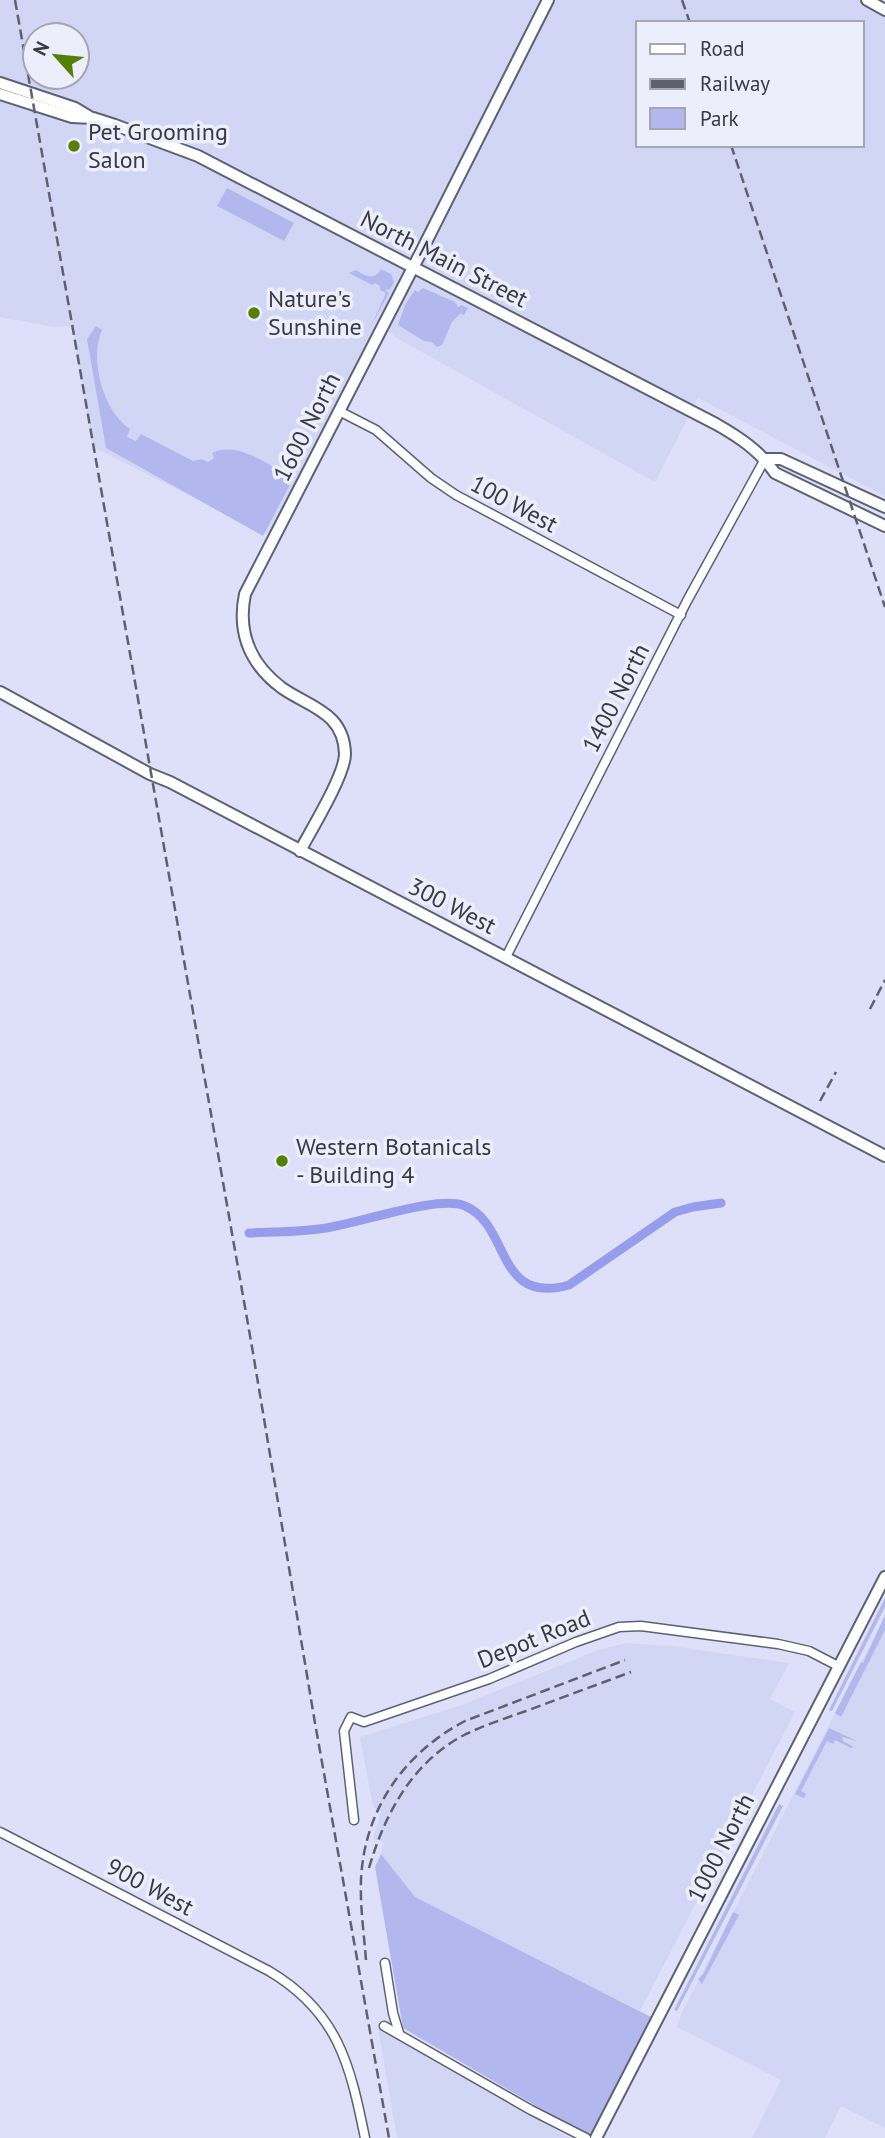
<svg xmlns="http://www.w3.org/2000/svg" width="885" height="2138" font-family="'PT Sans',sans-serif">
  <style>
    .built { fill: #d2d6f5; fill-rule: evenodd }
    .green { fill: #b2b8ed }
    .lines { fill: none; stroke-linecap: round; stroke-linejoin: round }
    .canal { stroke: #969dec; stroke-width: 9 }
    .street-casing { stroke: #5e6175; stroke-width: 11 }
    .secondary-casing { stroke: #5e6175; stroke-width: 14 }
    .street { stroke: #fff; stroke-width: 8 }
    .secondary { stroke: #fff; stroke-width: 10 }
    .rail { stroke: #5f606d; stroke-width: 2.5; stroke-dasharray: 10 5; stroke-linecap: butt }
    .poi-dot { fill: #558005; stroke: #eceefc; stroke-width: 2.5 }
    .labels { text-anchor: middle; stroke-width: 7; stroke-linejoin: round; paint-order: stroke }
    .poi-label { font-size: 24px; fill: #393a43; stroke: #eceefc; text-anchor: start }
    .street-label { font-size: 24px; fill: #393a43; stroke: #eceefc }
  </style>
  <rect width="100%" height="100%" fill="#dde0f8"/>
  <g class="built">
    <path d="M0,0H873L885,10V496L698,398L655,482L395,337L379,322L270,536L93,447L72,326L54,327L0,317ZM638,23H862V145H638ZM35,35H77V77H35Z"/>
    <polygon points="885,1616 885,2128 841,2106 825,2138 752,2138 781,2080 677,2027 681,2014"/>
    <polygon points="626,1643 671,1646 789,1663 770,1699 795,1712 640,2011 415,1897 381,1854 384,1842 373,1839 381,1812 373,1807 360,1737 462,1705 598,1650"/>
    <polygon points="378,2028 570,2138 397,2138"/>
  </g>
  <g class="green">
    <polygon points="227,188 294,223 284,241 217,206"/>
    <path d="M381,269L391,274L394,282L390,290L387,289L386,291L389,293L371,326L386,293L380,290V286L375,283L372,285L349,273L356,270C366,276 374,281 381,269Z"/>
    <polygon points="423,288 455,302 458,307 461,305 468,308 464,315 460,314 452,322 442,345 437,347 432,342 424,341 398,325 406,303 415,290 418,292"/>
    <path d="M96,326L102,330C89,359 103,411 130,429L127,437L136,441L141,434L193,461L202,459L208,462L214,458L212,453C238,440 270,466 293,479L263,536L106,448L87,339Z"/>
    <polygon points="885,1598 885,1607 832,1711 829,1710"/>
    <polygon points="885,1615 885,1630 841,1717 835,1713 861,1662 863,1663"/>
    <polygon points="829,1728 857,1741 842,1737 843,1741 854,1747 851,1748 835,1740 833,1744 827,1741 801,1791 806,1794 804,1798 795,1794"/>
    <polygon points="779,1804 783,1806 677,2011 674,2010"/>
    <polygon points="381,1854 415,1897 653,2018 589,2137 403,2028 375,1867"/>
    <polygon points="733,1912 739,1915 702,1984 698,1979 704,1973"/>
  </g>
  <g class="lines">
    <path class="canal" d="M249,1233C272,1232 296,1232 319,1229C352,1226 438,1194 465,1206C511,1225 495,1306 569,1285L675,1212L693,1207L721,1203"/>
    <defs>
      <g id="street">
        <polyline points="339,411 376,430 431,478 456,495 681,615"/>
        <polyline points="506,957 687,601 765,459"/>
        <polyline points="354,1820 344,1731 351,1717 364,1722 489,1679 576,1642 619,1627 641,1626 778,1644 809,1651 838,1666"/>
        <path d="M0,1832L269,1971C338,2012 350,2064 365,2138"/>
        <polyline points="385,1963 393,2013 399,2033"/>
        <polyline points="384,2026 531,2110 586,2138"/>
      </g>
      <g id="secondary">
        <polyline points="867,0 885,10"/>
        <polyline points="0,83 75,108 90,117"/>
        <path d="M0,94L72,117L93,118L115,125L198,156L716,424C739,437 760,451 775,473L885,526"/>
        <polyline points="765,459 781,459 885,507"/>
        <polyline points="0,692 150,774 170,782 885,1156"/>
        <path d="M300,851C311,830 345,775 345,754C344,712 309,707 282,688C250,664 237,633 245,594L420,254L548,0"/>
        <polyline points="596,2138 885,1577"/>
      </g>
    </defs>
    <use href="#street" class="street-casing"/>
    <use href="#secondary" class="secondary-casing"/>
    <use href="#street" class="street"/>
    <use href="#secondary" class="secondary"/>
    <g class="rail">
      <polyline points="15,0 252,1347 315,1723 389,2138"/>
      <polyline points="682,0 690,23"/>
      <polyline points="731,145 885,607"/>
      <polyline points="870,1009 885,980"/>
      <polyline points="820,1101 836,1072"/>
      <path d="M369,1868C385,1813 413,1761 466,1734C485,1725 506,1718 526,1711C561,1698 596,1685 631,1672"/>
      <path d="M366,1960C364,1934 360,1906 361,1880C364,1810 404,1753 465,1721L625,1660"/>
    </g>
  </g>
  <g class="poi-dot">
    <circle cx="74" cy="146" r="7"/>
    <circle cx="254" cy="313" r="7"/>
    <circle cx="282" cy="1161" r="7"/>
  </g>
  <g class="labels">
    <g class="poi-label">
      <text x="88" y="140">Pet Grooming<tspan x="88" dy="28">Salon</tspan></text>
      <text x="268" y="307">Nature's<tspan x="268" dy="28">Sunshine</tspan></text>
      <text x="296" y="1155">Western Botanicals<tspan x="296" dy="28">- Building 4</tspan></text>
    </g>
    <g class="street-label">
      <text transform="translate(444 259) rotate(27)" y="8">North Main Street</text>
      <text transform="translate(307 427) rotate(-63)" y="8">1600 North</text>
      <text transform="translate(514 504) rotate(28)" y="8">100 West</text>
      <text transform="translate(616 698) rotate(-63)" y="8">1400 North</text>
      <text transform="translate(452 906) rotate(27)" y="8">300 West</text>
      <text transform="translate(534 1639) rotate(-22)" y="8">Depot Road</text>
      <text transform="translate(721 1848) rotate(-63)" y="8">1000 North</text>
      <text transform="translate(150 1887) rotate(28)" y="8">900 West</text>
    </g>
  </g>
  <rect x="636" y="21" width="228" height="126" fill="#eceefc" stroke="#a4a6b2" stroke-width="2"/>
  <rect x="650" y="44" width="35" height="10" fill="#ffffff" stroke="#a4a6b2" stroke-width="2"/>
  <text x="700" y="56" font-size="21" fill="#393a43">Road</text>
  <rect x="650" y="79" width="35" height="10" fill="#5f606d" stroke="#a4a6b2" stroke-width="2"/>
  <text x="700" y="91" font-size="21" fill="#393a43">Railway</text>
  <rect x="650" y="108" width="35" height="21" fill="#b2b8ed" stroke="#a4a6b2" stroke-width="2"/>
  <text x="700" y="126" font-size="21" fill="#393a43">Park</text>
  <g transform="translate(56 56) rotate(297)"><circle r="33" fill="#eceefc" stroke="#a4a6b2" stroke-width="2"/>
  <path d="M0-5L12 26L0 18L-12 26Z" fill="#558005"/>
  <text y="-10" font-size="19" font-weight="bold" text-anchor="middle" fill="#393a43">N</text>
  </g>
</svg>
